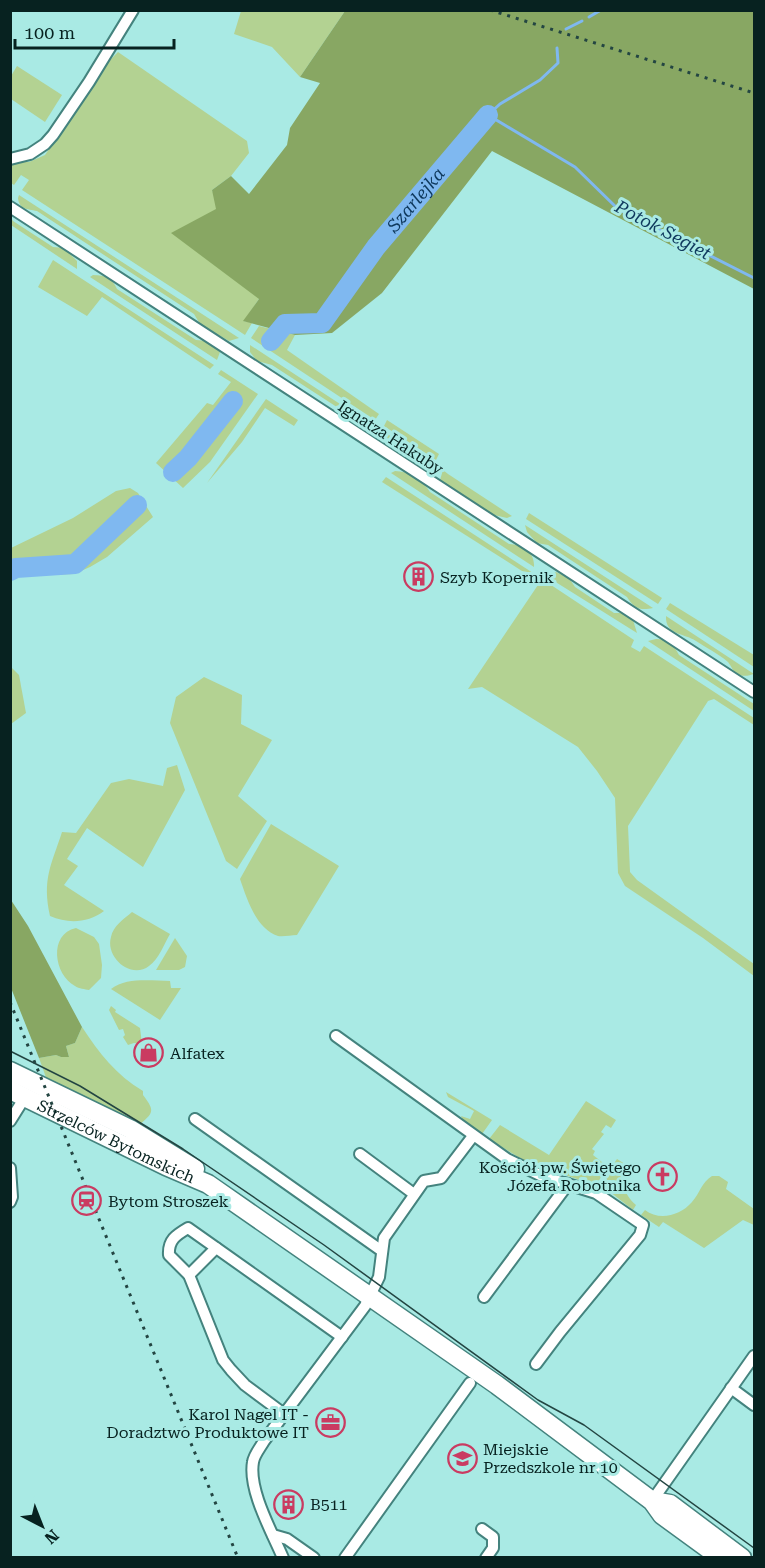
<svg xmlns="http://www.w3.org/2000/svg" width="765" height="1568" font-family="'Roboto Serif',serif">
  <style>
    .green { fill: #b3d292 }
    .forest { fill: #88a763 }
    .lines { fill: none; stroke-linecap: round; stroke-linejoin: round }
    .stream { stroke: #7fb8f0; stroke-width: 3 }
    .river { stroke: #7fb8f0; stroke-width: 20 }
    .minor-casing { stroke: #44837e; stroke-width: 14 }
    .trunk-casing { stroke: #44837e; stroke-width: 21 }
    .minor { stroke: #fff; stroke-width: 10 }
    .trunk { stroke: #fff; stroke-width: 18 }
    .tram { stroke: #234542; stroke-width: 1.5 }
    .rail { stroke: #234542; stroke-width: 3; stroke-dasharray: 3 6; stroke-linecap: butt }
    .labels { text-anchor: middle; stroke-width: 6; stroke-linejoin: round; paint-order: stroke }
    .street-label { font-size: 16px; fill: #072220; stroke: #a9eae4 }
    .poi-label { font-size: 16px; fill: #072220; stroke: #a9eae4; text-anchor: start }
    .water-label { font-size: 18px; font-style: italic; fill: #0f395d; stroke: #a9eae4 }
  </style>
  <rect width="100%" height="100%" fill="#a9eae4"/>
  <g class="green">
    <polygon points="241,11 345,11 300,77 272,47 234,34"/>
    <polygon points="118,52 247,141 249,153 231,176 212,190 259,299 244,321 252,323 245,335 22,190 29,180 21,175 14,185 11,183 10,162 29,162 45,155 108,62"/>
    <polygon points="17,66 62,95 45,122 11,99 11,76"/>
    <path d="M19,195L239,338L229,341L200,324L194,314L37,211C27,209 19,209 18,198Z"/>
    <polygon points="10,216 13,221 53,247 64,248 77,261 77,269 11,225"/>
    <polygon points="53,260 214,365 210,369 102,297 87,316 38,287"/>
    <path d="M93,275C106,275 112,278 117,289L196,340L207,341L220,352L217,360L90,277Z"/>
    <polygon points="259,326 295,335 287,350 379,414 375,420 251,338"/>
    <path d="M250,345L369,423C357,428 349,422 343,411L272,365L257,361L250,352Z"/>
    <polygon points="221,370 258,394 210,462 183,488 156,463 207,403 213,405 231,382 218,374"/>
    <polygon points="266,399 298,420 294,426 265,408 242,442 207,483"/>
    <polygon points="387,420 439,454 436,460 384,426"/>
    <path d="M383,431L434,465L426,471C411,461 385,451 383,431Z"/>
    <polygon points="443,470 448,474 512,516 507,518 494,515 440,480"/>
    <path d="M395,471C409,471 423,480 430,492L509,544C523,545 535,552 534,567L391,473Z"/>
    <polygon points="386,477 533,573 522,571 382,482"/>
    <polygon points="130,488 138,493 153,517 107,557 90,567 74,574 16,576 11,581 11,548 73,518 116,491"/>
    <polygon points="529,513 662,598 658,604 526,519"/>
    <path d="M525,525L653,608C640,611 634,608 627,597L548,545L537,543L527,532Z"/>
    <polygon points="556,572 569,578 575,587 614,613 624,613 633,620 637,633 546,576"/>
    <polygon points="542,579 634,640 631,647 640,652 644,646 754,718 754,725 714,699 708,701 628,826 630,872 637,880 754,964 754,976 703,938 625,886 618,873 615,798 597,771 578,747 482,687 468,689"/>
    <polygon points="670,603 754,655 754,667 666,609"/>
    <path d="M666,616L754,674C750,675 745,677 740,675C733,673 732,667 728,662C719,654 705,647 696,641C684,633 665,635 666,616Z"/>
    <path d="M656,639C668,639 674,645 679,655L754,704V711L648,641Z"/>
    <polygon points="10,666 19,675 26,713 11,724"/>
    <polygon points="204,677 242,695 241,724 272,740 238,796 267,821 237,869 226,861 170,723 176,697"/>
    <path d="M177,765L185,790L143,867L87,828L67,859L78,866L64,885L104,911C88,923 68,924 50,916C42,879 51,866 62,832L76,833L111,783L129,779L163,786L167,768Z"/>
    <path d="M271,824L339,866L297,935C291,935 283,937 278,936C256,929 247,899 240,879Z"/>
    <path d="M132,912L170,934C164,944 159,959 149,966C131,980 105,957 111,937C113,926 124,919 132,912Z"/>
    <path d="M76,928L94,937L99,944L102,965L101,978L89,990C85,989 79,989 75,986C54,975 48,934 76,928Z"/>
    <polygon points="175,938 187,956 185,967 179,970 156,970"/>
    <path d="M170,981L171,988H181L160,1020L111,989C127,977 151,981 170,981Z"/>
    <polygon points="111,1006 116,1010 115,1012 140,1028 142,1044 134,1043 128,1045 123,1037 125,1035 123,1029 119,1030 109,1010"/>
    <path d="M82,1027C99,1053 116,1075 143,1091V1095C156,1112 153,1113 138,1126L48,1083L39,1058L56,1055L61,1057H69L66,1046L75,1043Z"/>
    <polygon points="446,1092 492,1120 482,1134 464,1122 461,1116 470,1119 474,1111 448,1097"/>
    <polygon points="586,1101 616,1120 611,1128 606,1125 601,1132 604,1134 592,1149 595,1151 593,1155 607,1166 596,1186 617,1200 614,1201 577,1179 528,1163 489,1139 500,1125 549,1155"/>
    <path d="M617,1159L625,1164C619,1179 624,1195 636,1205L633,1210L600,1184Z"/>
    <path d="M712,1176H719L728,1182L726,1189L754,1209V1225L743,1220L704,1248L663,1222L659,1227L641,1215L645,1210C659,1221 680,1216 692,1202C700,1193 701,1183 712,1176Z"/>
  </g>
  <g class="forest">
    <polygon points="345,11 754,11 754,289 492,151 382,293 332,333 295,335 243,321 259,299 171,233 216,209 212,190 231,176 249,194 287,145 290,128 320,83 300,77"/>
    <polygon points="11,900 28,926 82,1027 75,1043 66,1046 69,1057 61,1057 56,1055 39,1058 11,988"/>
  </g>
  <g class="lines">
    <g class="stream">
      <polyline points="589,17 601,10"/>
      <polyline points="566,29 582,21"/>
      <polyline points="557,48 558,63 540,80 500,104 488,115 575,167 618,209 754,278"/>
      <polyline points="210,418 215,426"/>
    </g>
    <g class="river">
      <path id="s1" d="M271,341L285,324L322,323L376,247L488,115"/>
      <polyline points="173,472 188,458 233,401"/>
      <polyline points="10,571 16,568 75,564 137,505"/>
    </g>
    <defs>
      <g id="minor">
        <polyline points="10,159 30,154 45,144 53,135 89,82 133,10"/>
        <polyline points="10,207 754,692"/>
        <polyline points="336,1036 507,1159 542,1176 596,1193 643,1225 640,1235 560,1332 536,1364"/>
        <polyline points="195,1119 382,1251"/>
        <polyline points="10,1121 25,1097"/>
        <polyline points="360,1154 414,1194"/>
        <polyline points="10,1168 12,1197 10,1202"/>
        <polyline points="189,1275 216,1248"/>
        <polyline points="484,1297 568,1184"/>
        <polyline points="731,1388 754,1405"/>
        <path d="M284,1414L245,1385L231,1370L223,1360L189,1275L169,1255C168,1240 176,1235 188,1228L342,1337"/>
        <polyline points="652,1501 754,1356"/>
        <polyline points="482,1529 493,1537 493,1548 486,1558"/>
        <polyline points="273,1535 287,1539 314,1558"/>
        <path d="M283,1558C272,1532 248,1490 253,1462C254,1455 260,1448 264,1441L365,1306L379,1277L384,1238L424,1181L441,1178L473,1136"/>
        <polyline points="345,1558 470,1383"/>
      </g>
      <g id="trunk">
        <polyline points="10,1071 130,1129 195,1169"/>
        <path id="s2" d="M10,1090L166,1166L208,1184L497,1385L652,1501L662,1515L721,1558"/>
        <polyline points="652,1501 670,1504 742,1558"/>
      </g>
    </defs>
    <use href="#minor" class="minor-casing"/>
    <use href="#trunk" class="trunk-casing"/>
    <use href="#minor" class="minor"/>
    <use href="#trunk" class="trunk"/>
    <polyline class="tram" points="10,1051 80,1086 183,1149 324,1245 538,1400 584,1425 754,1548"/>
    <g class="rail">
      <polyline points="490,10 754,93"/>
      <polyline points="10,1002 238,1558"/>
    </g>
  </g>
  <defs>
    <symbol id="building-ring" viewBox="-11 -11 22 22"><circle r="9.5" fill="#a9eae4" stroke="#ca3b61" stroke-width="1.5"/><path d="M-4-6H4V6H1V3H-1V6H-4ZM-2.5-4.3h1.7v1.8h-1.7ZM.8-4.3h1.7v1.8H.8ZM-2.5-1h1.7V.8h-1.7ZM.8-1h1.7V.8H.8Z" fill="#ca3b61"/></symbol>
    <symbol id="shop-ring" viewBox="-11 -11 22 22"><circle r="9.5" fill="#a9eae4" stroke="#ca3b61" stroke-width="1.5"/><path d="M-5-2.5h2.3a2.7 3.5 0 0 1 5.4 0H5L5.5 6h-11ZM-1.5-2.5h3a1.5 2.3 0 0 0-3 0Z" fill="#ca3b61"/></symbol>
    <symbol id="church-ring" viewBox="-11 -11 22 22"><circle r="9.5" fill="#a9eae4" stroke="#ca3b61" stroke-width="1.5"/><path d="M-1.2-6h2.4v3.5h3.3v2.4h-3.3V6h-2.4V-.1h-3.3v-2.4h3.3Z" fill="#ca3b61"/></symbol>
    <symbol id="station-ring" viewBox="-11 -11 22 22"><circle r="9.5" fill="#a9eae4" stroke="#ca3b61" stroke-width="1.5"/><path d="M-3-6H3Q5-6 5-4V2Q5 4 3 4L4.5 6H3L1.5 4h-3L-3 6H-4.5L-3 4Q-5 4-5 2V-4Q-5-6-3-6ZM-3.5-4v3h7v-3ZM-3.5 1v1.5H-2V1ZM2 1v1.5H3.5V1Z" fill="#ca3b61"/></symbol>
    <symbol id="office-ring" viewBox="-11 -11 22 22"><circle r="9.5" fill="#a9eae4" stroke="#ca3b61" stroke-width="1.5"/><path d="M-6-3h4V-5.5h4V-3h4V5H-6ZM-1-4.5V-3h2v-1.5ZM-6 0V1H6V0Z" fill="#ca3b61"/></symbol>
    <symbol id="school-ring" viewBox="-11 -11 22 22"><circle r="9.5" fill="#a9eae4" stroke="#ca3b61" stroke-width="1.5"/><path d="M0-5L7-2L0 1L-7-2ZM-4 1L0 2.5L4 1V4Q0 6-4 4Z" fill="#ca3b61"/></symbol>
  </defs>
  <g fill-rule="evenodd">
    <use href="#building-ring" x="402" y="560" width="33" height="33"/>
    <use href="#shop-ring" x="132" y="1036" width="33" height="33"/>
    <use href="#church-ring" x="646" y="1160" width="33" height="33"/>
    <use href="#station-ring" x="70" y="1184" width="33" height="33"/>
    <use href="#office-ring" x="314" y="1406" width="33" height="33"/>
    <use href="#school-ring" x="446" y="1442" width="33" height="33"/>
    <use href="#building-ring" x="272" y="1488" width="33" height="33"/>
  </g>
  <g class="labels">
    <g class="street-label">
      <text transform="translate(391 437) rotate(33)" y="6">Ignatza Hakuby</text>
      <text dy="6" stroke="none"><textPath href="#s2" startOffset="118">Strzelców Bytomskich</textPath></text>
    </g>
    <g class="poi-label">
      <text x="440" y="583">Szyb Kopernik</text>
      <text x="170" y="1059">Alfatex</text>
      <text x="641" y="1173" text-anchor="end">Kościół pw. Świętego<tspan x="641" dy="18">Józefa Robotnika</tspan></text>
      <text x="108" y="1207">Bytom Stroszek</text>
      <text x="309" y="1420" text-anchor="end">Karol Nagel IT -<tspan x="309" dy="18">Doradztwo Produktowe IT</tspan></text>
      <text x="483" y="1455">Miejskie<tspan x="483" dy="18">Przedszkole nr 10</tspan></text>
      <text x="310" y="1510">B511</text>
    </g>
    <g class="water-label">
      <text dy="6" stroke="none"><textPath href="#s1" startOffset="214">Szarlejka</textPath></text>
      <text transform="translate(663 230) rotate(28)" y="6">Potok Segiet</text>
    </g>
  </g>
  <rect width="765" height="1568" fill="none" stroke="#072220" stroke-width="24"/>
  <g transform="translate(42 1526) rotate(138)" stroke="#a9eae4" stroke-width="4.5" paint-order="stroke">
  <path d="M0-4.5L10 22L0 15L-10 22Z" fill="#072220"/>
  <text y="-9" font-size="16" font-weight="bold" text-anchor="middle" fill="#072220">N</text>
  </g>
  <path d="M15 39v9h159v-9" fill="none" stroke="#072220" stroke-width="3"/>
  <text x="24" y="39" font-size="18" fill="#072220" stroke="#a9eae4" stroke-width="4.5" paint-order="stroke">100 m</text>
</svg>
